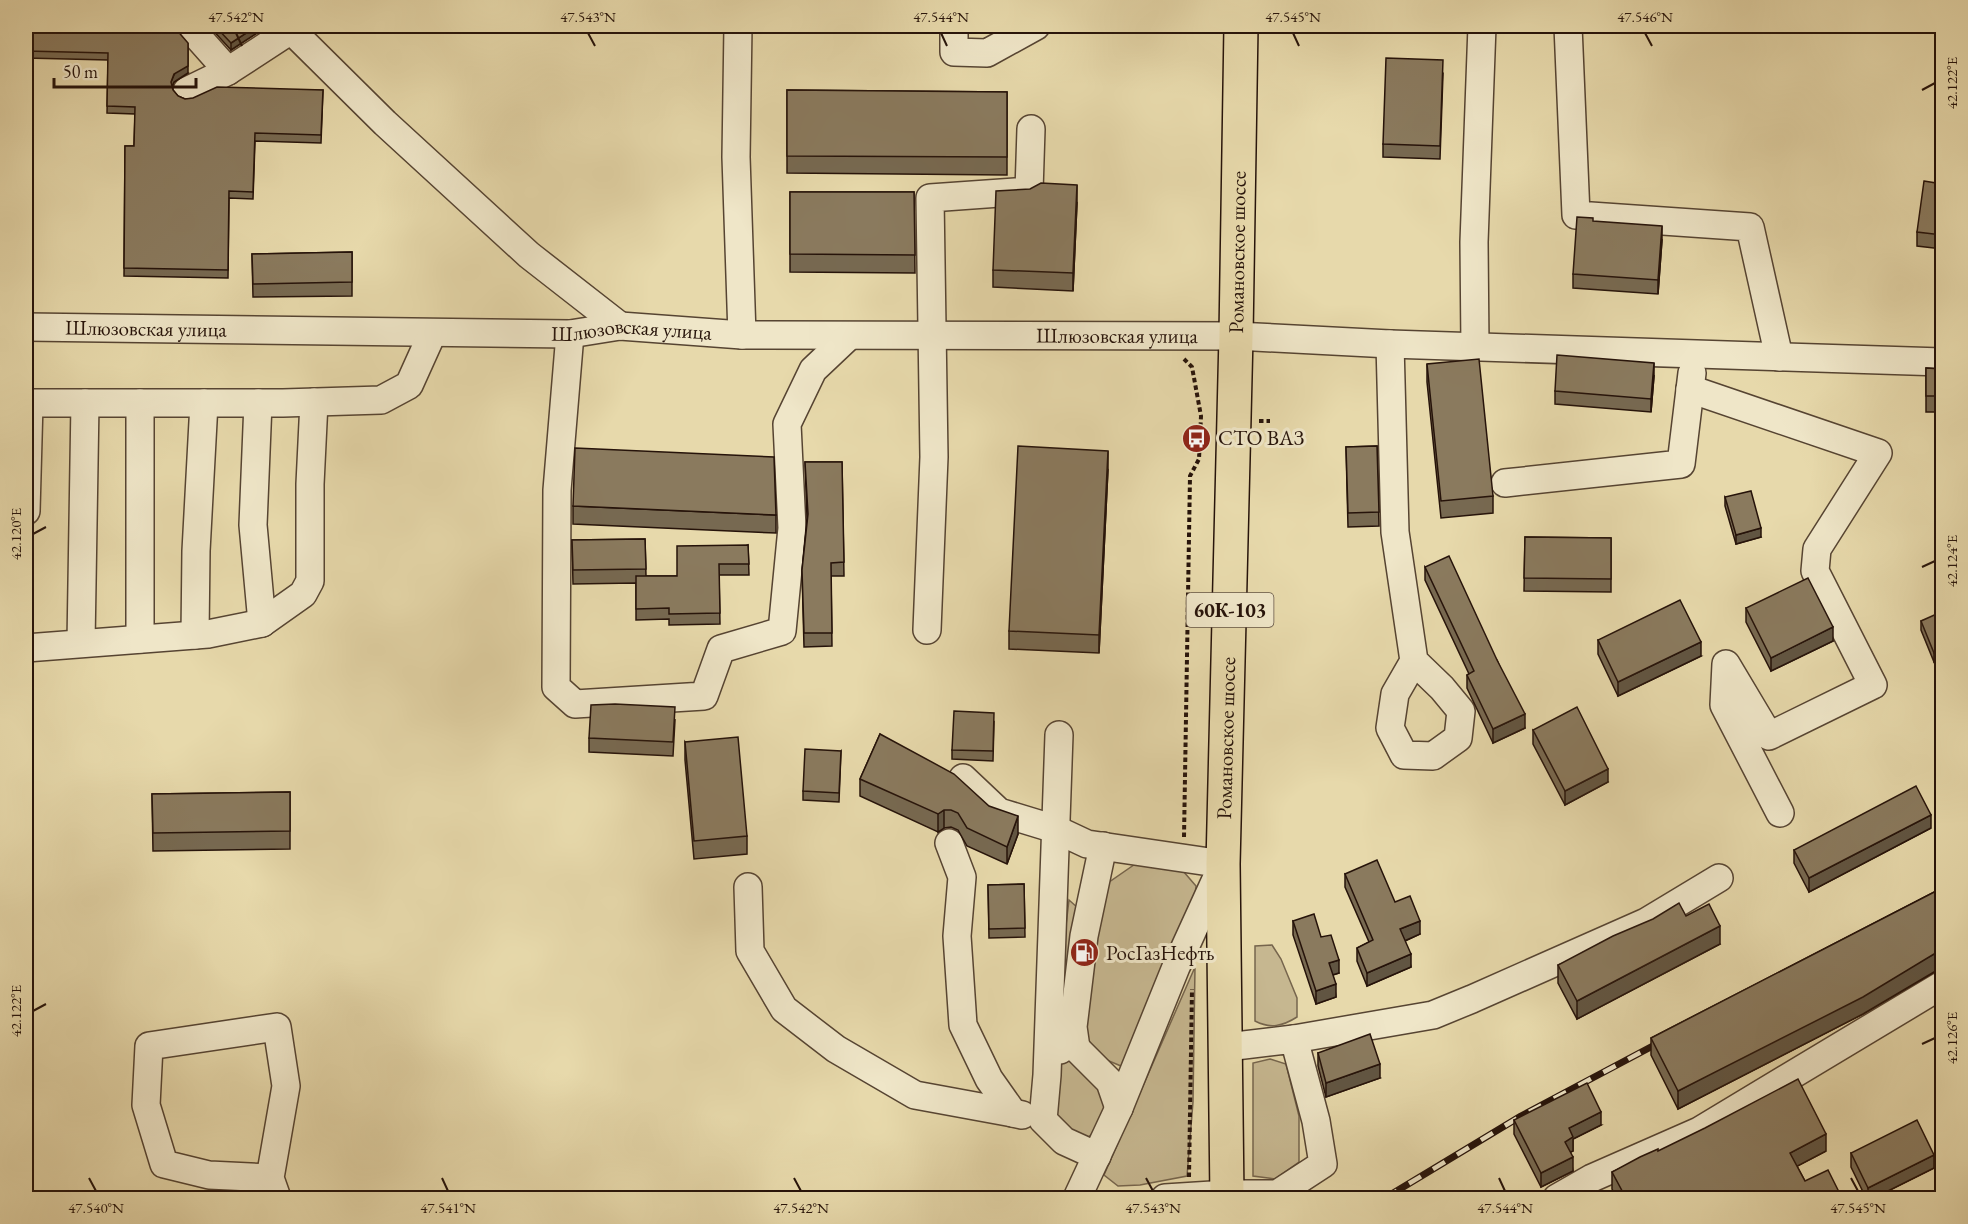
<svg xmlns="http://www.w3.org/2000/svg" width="1968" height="1224" font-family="'EB Garamond',serif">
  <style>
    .green { fill: #c6b790; stroke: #76654d; stroke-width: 1.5 }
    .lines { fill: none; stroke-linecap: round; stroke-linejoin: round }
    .minor-casing { stroke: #564432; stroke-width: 30 }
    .major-casing { stroke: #26130a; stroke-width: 36 }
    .path { stroke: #26130a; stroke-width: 4; stroke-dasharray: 4.5 3; stroke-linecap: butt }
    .minor { stroke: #efe6c8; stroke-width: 27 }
    .major { stroke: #e7d9ab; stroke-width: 33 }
    .rail-casing { stroke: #26130a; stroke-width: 7 }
    .rail { stroke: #efe6c8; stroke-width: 4.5; stroke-dasharray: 14; stroke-linecap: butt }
    .wall { fill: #776951; stroke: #26130a; stroke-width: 1.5 }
    .shaded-wall { fill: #615542; stroke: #26130a; stroke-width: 1.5 }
    .building { fill: #8a7a5e; stroke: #26130a; stroke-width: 1.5 }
    .ticks { fill: none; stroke: #26130a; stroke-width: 2 }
    .labels { text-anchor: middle; stroke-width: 6; stroke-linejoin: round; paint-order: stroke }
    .shield { fill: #efe6c8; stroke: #625243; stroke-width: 1.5 }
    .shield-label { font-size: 20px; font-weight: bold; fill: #26130a }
    .street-label { font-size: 21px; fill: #26130a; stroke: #efe6c8 }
    .poi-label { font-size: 21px; fill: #26130a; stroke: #efe6c8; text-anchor: start }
    .neatline { fill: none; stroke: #26130a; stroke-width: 2 }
    .ticks-label { font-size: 15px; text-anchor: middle; fill: #26130a }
  </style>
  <rect width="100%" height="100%" fill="#e7d9ab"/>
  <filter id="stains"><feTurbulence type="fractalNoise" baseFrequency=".00333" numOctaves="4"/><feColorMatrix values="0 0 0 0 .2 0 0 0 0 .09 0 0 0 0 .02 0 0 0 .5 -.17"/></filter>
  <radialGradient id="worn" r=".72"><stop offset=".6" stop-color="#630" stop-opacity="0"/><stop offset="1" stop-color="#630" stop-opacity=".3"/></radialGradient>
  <g class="green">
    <polygon points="1141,860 1183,871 1196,886 1192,926 1132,1053 1121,1066 1097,1056 1082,1030 1105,885"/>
    <polygon points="1069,900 1078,908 1070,997 1062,989 1063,951"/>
    <path d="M1272,945L1281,959L1297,998V1017C1283,1026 1270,1029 1255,1021V946Z"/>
    <polygon points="1195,967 1193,1102 1187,1176 1140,1185 1118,1186 1104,1175"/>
    <polygon points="1070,1058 1091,1068 1106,1098 1101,1124 1086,1140 1055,1123 1058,1065"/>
    <polygon points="1270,1059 1286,1064 1299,1116 1299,1162 1275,1179 1253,1176 1253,1063"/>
  </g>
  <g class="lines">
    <defs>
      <g id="minor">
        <polyline points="188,26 228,71"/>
        <polyline points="287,26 385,123 529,255 620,326"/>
        <polyline points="738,26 736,157 742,335"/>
        <polyline points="954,26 954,52 987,53 1036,26"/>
        <polyline points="1568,26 1576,215 1750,227 1779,357"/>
        <polyline points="187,91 228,71 291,30"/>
        <path id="s1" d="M26,327L570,334L620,326L742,335L1236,336L1390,344L1942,362"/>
        <polyline points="570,334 557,490 556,687 575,704 704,696 721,649 782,631 792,528 787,424 813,370 849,336"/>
        <polyline points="1390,344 1395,532 1414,661 1442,688 1461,711 1458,738 1433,756 1404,755 1390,728 1395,694 1414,661"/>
        <polyline points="1475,346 1474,242 1482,26"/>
        <polyline points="1690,389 1878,453 1817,549 1815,571 1873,685 1769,736 1726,664 1724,705 1780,813"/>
        <polyline points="26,403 283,403 381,400 409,385 432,334"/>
        <polyline points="140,403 140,639"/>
        <polyline points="258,403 253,525 262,623"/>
        <polyline points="1505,483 1681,464 1692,373"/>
        <polyline points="26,511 29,403"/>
        <polyline points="927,630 934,457 930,198 1029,191 1031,129"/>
        <polyline points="195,635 196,551 204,403"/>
        <polyline points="81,643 85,403"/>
        <polyline points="26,648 208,634 262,623 303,594 310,581 310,484 314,402"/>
        <polyline points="1059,735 1047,1075 1043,1120 1064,1141 1097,1156"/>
        <polyline points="963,778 999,812 1055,829 1087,844 1223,864 1176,967 1119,1108 1077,1198"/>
        <polyline points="949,843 962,877 957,936 963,1025 989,1079 1013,1113 1022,1115"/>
        <polyline points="748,887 750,951 784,1009 836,1049 915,1095 1013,1113"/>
        <polyline points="1294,1039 1433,1015 1472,999 1646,922 1719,878"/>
        <polyline points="1076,1048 1073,1027 1084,936 1103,846"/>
        <polyline points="1060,1050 1062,1046 1076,1048 1110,1082 1119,1108"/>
        <polyline points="270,1178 209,1175 164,1164 146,1105 149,1046 277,1027 286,1086 270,1178 277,1198"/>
        <polyline points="1165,1198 1228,1194 1277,1194 1323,1164 1316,1121 1294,1039 1227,1047"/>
        <polyline points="1557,1198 1592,1178 1699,1131 1942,985"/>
      </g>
      <g id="major">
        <path id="s2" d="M1227,1198L1223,864L1236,336L1241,26"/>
      </g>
    </defs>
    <use href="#minor" class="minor-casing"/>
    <use href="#major" class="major-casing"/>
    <g class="path">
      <polyline points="1259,421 1270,421"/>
      <polyline points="1184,837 1190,476 1199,459 1201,416 1192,367 1184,359"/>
      <polyline points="1189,1177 1192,989"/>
    </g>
    <use href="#minor" class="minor"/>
    <use href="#major" class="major"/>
    <defs>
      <polyline id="rail" points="1385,1198 1521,1116 1664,1040"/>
    </defs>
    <use href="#rail" class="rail-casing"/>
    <use href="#rail" class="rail"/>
  </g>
  <g class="wall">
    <polygon points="26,26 188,73 174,82 172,87 173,90 178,96 185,99 323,90 321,143 255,141 253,199 229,198 228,278 124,276 125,146 134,146 135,114 107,113 108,60 26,58"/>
    <polygon points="209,26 256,26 257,33 231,50"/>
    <polygon points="1443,74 1440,159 1383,157 1383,144"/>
    <polygon points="787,90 1007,92 1007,175 787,173"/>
    <polygon points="1942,184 1942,249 1917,246 1917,232"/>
    <polygon points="790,192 914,192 915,273 790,272"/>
    <polygon points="1077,203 1073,291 993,287 993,270"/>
    <polygon points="1662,240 1658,294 1573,288 1573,274"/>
    <polygon points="352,252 352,296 253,297 252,254"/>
    <polygon points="1427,364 1493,496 1493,513 1441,518 1427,382"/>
    <polygon points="1926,368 1942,369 1942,412 1926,412"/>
    <polygon points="1654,376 1651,412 1555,404 1555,391"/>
    <polygon points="1377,446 1379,526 1348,527 1346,447"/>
    <polygon points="805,462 842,462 844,576 831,576 832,646 804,647 802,570 807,518"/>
    <polygon points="1108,469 1099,653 1009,649 1009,631"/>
    <polygon points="1725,497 1761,537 1736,544 1725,506"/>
    <polygon points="573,506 776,515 776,533 573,524"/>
    <polygon points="1525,537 1611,538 1611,592 1524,591"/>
    <polygon points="645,539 646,576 677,576 748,545 749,575 719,575 720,624 669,625 669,619 636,620 636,583 573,584 572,540"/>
    <polygon points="1425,567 1497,660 1525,728 1493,743 1467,688 1467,675 1469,674 1425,580"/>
    <polygon points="1746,608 1833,641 1771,671 1746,622"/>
    <polygon points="1942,615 1934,662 1921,630 1921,621"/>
    <polygon points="1598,640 1701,656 1618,696 1598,654"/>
    <polygon points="675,720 673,756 589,752 589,738"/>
    <polygon points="994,722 993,761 952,759 952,750"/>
    <polygon points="1533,730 1608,782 1565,805 1533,744"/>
    <polygon points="880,734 1018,834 1007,864 967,846 958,830 951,827 944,828 938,832 860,796 860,779"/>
    <polygon points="685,742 747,836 747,854 694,859 685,760"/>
    <polygon points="841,751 839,802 803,800 803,791"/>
    <polygon points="290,792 290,849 153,851 152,794"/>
    <polygon points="1931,828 1809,892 1794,863 1794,850"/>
    <polygon points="1345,874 1395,902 1420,934 1405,941 1411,967 1367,986 1357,961 1357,948 1369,942 1345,887"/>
    <polygon points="1024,884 1025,937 989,938 988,885"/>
    <polygon points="1942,888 1942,970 1934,972 1863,1014 1678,1109 1651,1055 1651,1038"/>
    <polygon points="1686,916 1720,944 1577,1019 1558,983 1558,965"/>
    <polygon points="1293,921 1321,937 1339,973 1333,975 1336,997 1316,1004 1293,935"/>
    <polygon points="1318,1053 1380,1078 1326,1097 1318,1066"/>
    <polygon points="1514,1120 1601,1125 1573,1139 1573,1151 1570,1152 1573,1171 1541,1187 1514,1134"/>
    <polygon points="1658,1151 1826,1151 1797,1166 1805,1181 1842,1198 1617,1198 1612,1189 1612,1172"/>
    <polygon points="1851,1153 1934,1168 1874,1198 1866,1198 1851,1167"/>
  </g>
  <g class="shaded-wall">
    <polygon points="257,26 257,33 231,50 231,43"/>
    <polygon points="188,43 188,73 174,82 171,89 171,82"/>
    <polygon points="1077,185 1077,203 1073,291 1073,273"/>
    <polygon points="1662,226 1662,240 1658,294 1658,280"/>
    <polygon points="1654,363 1654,376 1651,412 1651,399"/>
    <polygon points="1108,451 1108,469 1099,653 1099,635"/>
    <polygon points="1761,528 1761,537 1736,544 1736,535"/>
    <polygon points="1833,627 1833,641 1771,671 1771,658"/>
    <polygon points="1701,642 1701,656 1618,696 1618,682"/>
    <polygon points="1942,650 1942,659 1934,662 1934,653"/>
    <polygon points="1525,714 1525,728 1493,743 1493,729"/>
    <polygon points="1608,769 1608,782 1565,805 1565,791"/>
    <polygon points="944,810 944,828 938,832 938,814"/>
    <polygon points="1931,815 1931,828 1809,892 1809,878"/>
    <polygon points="1018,816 1018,834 1007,864 1007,847"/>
    <polygon points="1420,921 1420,934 1400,943 1400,929"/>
    <polygon points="1720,926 1720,944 1577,1019 1577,1001"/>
    <polygon points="1941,952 1941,969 1934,972 1863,1014 1678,1109 1678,1091 1934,954"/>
    <polygon points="1411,954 1411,967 1367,986 1367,973"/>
    <polygon points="1339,960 1339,973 1329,976 1329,963"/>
    <polygon points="1336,984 1336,997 1316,1004 1316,991"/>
    <polygon points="1380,1064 1380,1078 1326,1097 1326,1083"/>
    <polygon points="1601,1112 1601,1125 1573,1139 1573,1151 1565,1155 1565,1142 1569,1128"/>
    <polygon points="1826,1134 1826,1151 1790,1170 1790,1153"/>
    <polygon points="1934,1155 1934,1168 1874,1198 1868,1198 1868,1188"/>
    <polygon points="1573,1157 1573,1171 1541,1187 1541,1173"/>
  </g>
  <g class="building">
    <polygon points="26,26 175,26 176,29 188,43 188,66 174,74 171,82 173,90 178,96 185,99 193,98 217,87 323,90 321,135 255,133 253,192 229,191 228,270 124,268 125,146 134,146 135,107 107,106 108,53 26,51"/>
    <polygon points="215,26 257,26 231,43"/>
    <polygon points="1386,58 1443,60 1440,146 1383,144"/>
    <polygon points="787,90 1007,92 1007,157 787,156"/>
    <polygon points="1924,181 1942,184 1942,235 1917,232"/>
    <polygon points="1041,183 1077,185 1073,273 993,270 996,191 1030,189"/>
    <polygon points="790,192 914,192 915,255 790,254"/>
    <polygon points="1577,217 1593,218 1593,221 1662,226 1658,280 1573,274"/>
    <polygon points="352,252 352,282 253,284 252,254"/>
    <polygon points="1557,355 1654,363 1651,399 1555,391"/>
    <polygon points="1479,359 1493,496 1441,501 1427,364"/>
    <polygon points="1926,368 1942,369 1942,396 1926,396"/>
    <polygon points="1018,446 1108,451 1099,635 1009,631"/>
    <polygon points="1377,446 1379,512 1348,513 1346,447"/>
    <polygon points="575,448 774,457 776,515 573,506"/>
    <polygon points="805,462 842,462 844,562 831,563 832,633 804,633 802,570 808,514"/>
    <polygon points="1751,491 1761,528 1736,535 1725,497"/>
    <polygon points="1525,537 1611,538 1611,579 1524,578"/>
    <polygon points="645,539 646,569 573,570 572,540"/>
    <polygon points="748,545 749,564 719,564 720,613 669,614 669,608 636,609 636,576 677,576 677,546"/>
    <polygon points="1449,556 1497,660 1525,714 1493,729 1467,675 1474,671 1425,567"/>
    <polygon points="1808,578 1833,627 1771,658 1746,608"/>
    <polygon points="1680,600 1701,642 1618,682 1598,640"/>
    <polygon points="1941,612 1942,615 1942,650 1934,653 1921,621"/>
    <polygon points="615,704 675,707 673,742 589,738 591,705"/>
    <polygon points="1577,707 1608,769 1565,791 1533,730"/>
    <polygon points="954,711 994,713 993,751 952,750"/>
    <polygon points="880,734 954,774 989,806 1018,816 1007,847 967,828 958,813 951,810 944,810 938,814 860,779"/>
    <polygon points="738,737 747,836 694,841 685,742"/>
    <polygon points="805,749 841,751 839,793 803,791"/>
    <polygon points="1916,786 1931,815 1809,878 1794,850"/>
    <polygon points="290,792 290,831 153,833 152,794"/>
    <polygon points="1377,860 1395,902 1410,896 1420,921 1400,929 1411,954 1367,973 1357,948 1373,940 1345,874"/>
    <polygon points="1024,884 1025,928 989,929 988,885"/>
    <polygon points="1942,888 1942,952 1934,954 1863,997 1678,1091 1651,1038"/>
    <polygon points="1679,903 1686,916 1709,904 1720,926 1577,1001 1558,965 1613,936 1653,919"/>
    <polygon points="1314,914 1321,937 1331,935 1339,960 1329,963 1336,984 1316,991 1293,921"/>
    <polygon points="1370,1034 1380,1064 1326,1083 1318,1053"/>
    <polygon points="1798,1079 1826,1134 1790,1153 1805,1181 1828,1170 1842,1198 1626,1198 1612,1172 1640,1157 1658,1149 1658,1151 1705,1128"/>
    <polygon points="1587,1083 1601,1112 1569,1128 1573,1137 1565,1142 1573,1157 1541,1173 1514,1120"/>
    <polygon points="1917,1120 1934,1155 1868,1188 1851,1153"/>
    <polygon points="153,1192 207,1198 152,1198"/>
    <polygon points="321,1197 321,1198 306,1198"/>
  </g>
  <path class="ticks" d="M236,33L242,46M588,33L595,46M941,33L947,46M1293,33L1299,46M1645,33L1652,46M1922,90L1935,83M33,534L46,527M1922,567L1935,561M33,1011L46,1004M1922,1044L1935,1038M89,1178L96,1191M442,1178L448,1191M794,1178L801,1191M1146,1178L1153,1191M1499,1178L1505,1191M1851,1178L1858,1191"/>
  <defs>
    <symbol id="bus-disc" viewBox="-11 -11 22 22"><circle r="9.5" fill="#8f2418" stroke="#efe6c8"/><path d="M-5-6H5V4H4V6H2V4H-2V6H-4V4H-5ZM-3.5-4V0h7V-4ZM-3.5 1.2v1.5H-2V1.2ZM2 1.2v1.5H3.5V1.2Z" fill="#fff"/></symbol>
    <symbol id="fuel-disc" viewBox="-11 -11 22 22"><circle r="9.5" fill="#8f2418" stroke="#efe6c8"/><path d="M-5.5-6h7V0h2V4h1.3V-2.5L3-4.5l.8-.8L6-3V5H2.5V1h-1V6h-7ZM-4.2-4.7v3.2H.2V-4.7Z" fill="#fff"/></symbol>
  </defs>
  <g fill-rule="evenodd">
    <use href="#bus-disc" x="1180" y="422" width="33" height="33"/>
    <use href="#fuel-disc" x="1068" y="936" width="33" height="33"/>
  </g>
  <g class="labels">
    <rect class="shield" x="1186.5" y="593" width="87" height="34" rx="4.5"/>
    <g class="shield-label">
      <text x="1230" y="617">60К-103</text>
    </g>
    <g class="street-label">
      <text dy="7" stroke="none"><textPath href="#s2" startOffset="946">Романовское шоссе</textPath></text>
      <text dy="7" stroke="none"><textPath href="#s1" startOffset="120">Шлюзовская улица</textPath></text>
      <text dy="7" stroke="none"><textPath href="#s1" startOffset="606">Шлюзовская улица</textPath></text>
      <text dy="7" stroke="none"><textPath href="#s1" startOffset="1092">Шлюзовская улица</textPath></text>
      <text dy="7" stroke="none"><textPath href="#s2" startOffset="460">Романовское шоссе</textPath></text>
    </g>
    <g class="poi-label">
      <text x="1218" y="445">СТО ВАЗ</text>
      <text x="1106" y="960">РосГазНефть</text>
    </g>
  </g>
  <rect width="1968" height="1224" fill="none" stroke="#e7d9ab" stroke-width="66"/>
  <path d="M54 78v9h142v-9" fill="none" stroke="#26130a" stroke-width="3"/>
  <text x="63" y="78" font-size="18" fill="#26130a" stroke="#efe6c8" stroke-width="4.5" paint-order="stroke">50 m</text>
  <rect x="33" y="33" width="1902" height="1158" class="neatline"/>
  <g class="ticks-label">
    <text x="236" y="22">47.542°N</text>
    <text x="588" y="22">47.543°N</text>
    <text x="941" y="22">47.544°N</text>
    <text x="1293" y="22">47.545°N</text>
    <text x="1645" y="22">47.546°N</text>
    <text transform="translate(1952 83) rotate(-90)" y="5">42.122°E</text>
    <text transform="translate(16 534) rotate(-90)" y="5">42.120°E</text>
    <text transform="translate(1952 561) rotate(-90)" y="5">42.124°E</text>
    <text transform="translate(16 1011) rotate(-90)" y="5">42.122°E</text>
    <text transform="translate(1952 1038) rotate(-90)" y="5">42.126°E</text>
    <text x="96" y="1213">47.540°N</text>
    <text x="448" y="1213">47.541°N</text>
    <text x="801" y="1213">47.542°N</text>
    <text x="1153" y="1213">47.543°N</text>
    <text x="1505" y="1213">47.544°N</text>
    <text x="1858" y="1213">47.545°N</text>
  </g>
  <rect width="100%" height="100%" filter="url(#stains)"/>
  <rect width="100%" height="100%" fill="url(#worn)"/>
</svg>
